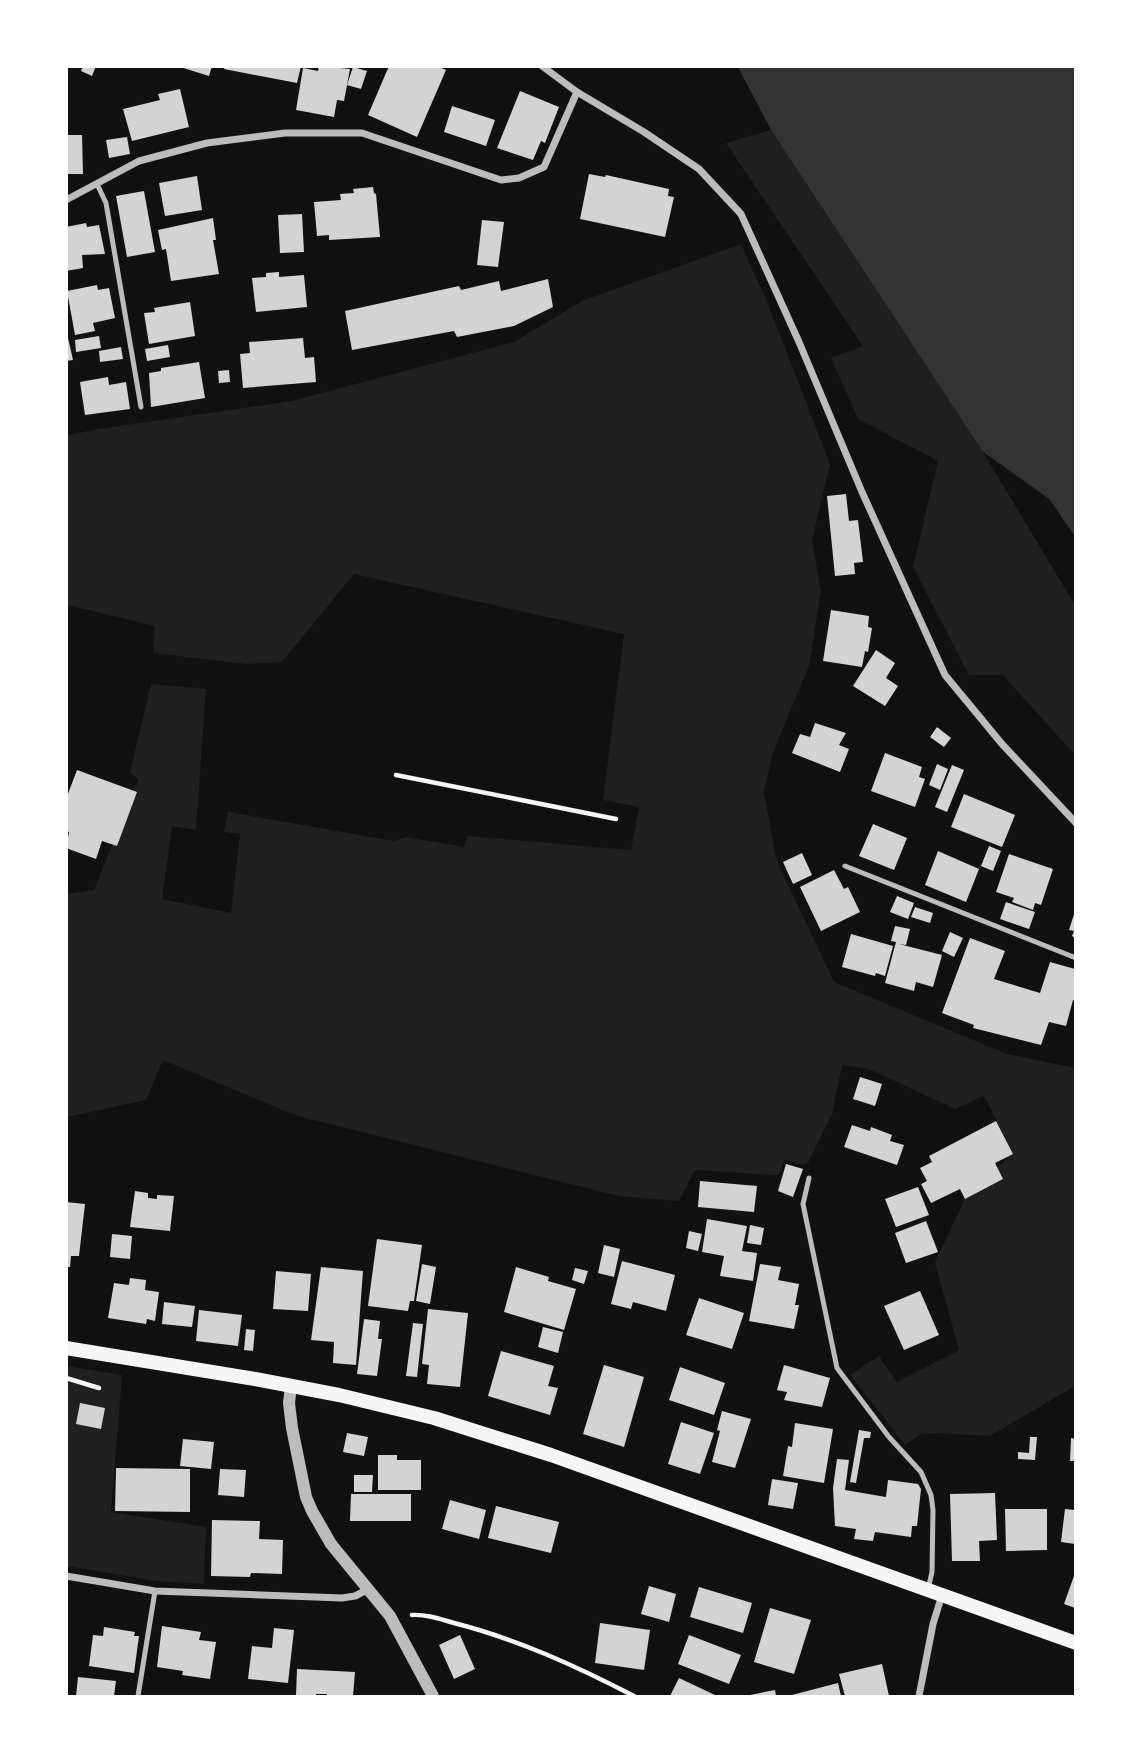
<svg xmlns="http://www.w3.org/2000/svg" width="1142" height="1763" font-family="Roboto,sans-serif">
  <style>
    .green { fill: #202020 }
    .water { fill: #333 }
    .pier { fill: #111 }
    .building { fill: #d3d3d3 }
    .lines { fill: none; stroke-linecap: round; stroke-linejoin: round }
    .path { stroke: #f5f5f5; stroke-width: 4.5 }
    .service { stroke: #bcbcbc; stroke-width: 5 }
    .minor { stroke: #bcbcbc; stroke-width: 7 }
    .tertiary { stroke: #bcbcbc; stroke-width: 12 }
    .secondary { stroke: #f5f5f5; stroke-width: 14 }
  </style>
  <rect width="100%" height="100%" fill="#111"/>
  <g class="green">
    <polygon points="771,130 983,452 1075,605 1075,755 1003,675 969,675 913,567 938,461 858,419 831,358 863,346 726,143"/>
    <polygon points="741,244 768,304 830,464 812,540 821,591 809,666 773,752 764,792 776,859 834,982 1007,1054 1075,1068 1075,1386 990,1436 930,1433 921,1434 905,1445 850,1375 879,1356 897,1382 959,1350 935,1262 965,1199 1003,1179 997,1168 1013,1153 984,1096 955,1109 869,1069 842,1065 832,1114 808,1163 803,1165 785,1160 778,1175 695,1170 679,1201 619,1196 297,1116 163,1060 146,1100 67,1117 67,894 94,890 138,780 130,772 151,684 206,689 196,830 172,826 162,899 231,913 240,834 224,832 228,812 394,841 406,837 464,847 467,836 631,850 639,807 603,800 624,634 354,574 282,662 247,664 153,653 155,626 67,605 67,436 92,430 292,401 514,342 582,301"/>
    <polygon points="67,1366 122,1375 111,1512 206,1527 204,1584 155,1581 67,1566"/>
  </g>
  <polygon class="water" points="738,67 1075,67 1075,537 1049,499 983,452 771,130"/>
  <polygon class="pier" points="983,452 1049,499 1075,537 1076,541 1047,502 988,459"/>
  <g class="building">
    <polygon points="83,66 96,66 92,76 81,71"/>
    <polygon points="177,66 212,66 209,76"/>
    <polygon points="225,66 301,66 297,83 224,69"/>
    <polygon points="319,66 350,69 344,101 337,100 334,117 296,110 303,68 318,71"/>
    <polygon points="389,66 437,66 446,70 417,137 368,115"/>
    <polygon points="353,67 367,71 361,89 347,85"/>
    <polygon points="180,89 189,127 132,141 123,109 160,100 158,94"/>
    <polygon points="520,91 559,107 545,143 541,141 533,160 497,148"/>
    <polygon points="452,106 495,120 486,146 444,132"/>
    <polygon points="66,135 82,135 83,174 66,174"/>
    <polygon points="127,137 130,154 109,158 106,140"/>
    <polygon points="589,174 605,177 606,175 669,189 668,196 674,197 665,237 580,219"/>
    <polygon points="197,176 202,210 165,216 159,183"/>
    <polygon points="373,187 374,193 376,194 380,237 329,240 329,235 317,236 314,202 341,200 340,194 354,193 353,189"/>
    <polygon points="144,191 155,252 127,257 116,196"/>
    <polygon points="302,214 304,252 280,253 278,215"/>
    <polygon points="213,218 216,240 213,240 219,274 171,281 166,249 162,250 158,230"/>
    <polygon points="482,220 504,222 498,267 477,265"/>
    <polygon points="86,223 87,227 99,225 105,254 82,255 83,268 66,271 66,227"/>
    <polygon points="279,272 279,277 304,275 307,307 256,312 252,278 266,277 266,273"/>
    <polygon points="548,279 553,307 514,326 457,337 454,331 352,350 345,311 459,286 461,290 499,281 501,291"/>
    <polygon points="97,285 98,290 109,288 115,318 93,323 95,331 75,335 67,291"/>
    <polygon points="190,302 195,336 149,344 144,313 155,312 154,308"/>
    <polygon points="66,329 73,360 66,361"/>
    <polygon points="99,336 101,348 76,352 75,340"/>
    <polygon points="303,338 305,358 314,357 316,382 243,388 240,354 250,353 249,342"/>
    <polygon points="168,345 170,357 147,361 145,349"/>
    <polygon points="121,347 123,359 100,362 99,351"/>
    <polygon points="199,362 205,398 151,407 149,373 161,371 161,368"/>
    <polygon points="229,370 230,382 219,383 218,371"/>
    <polygon points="108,377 109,385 126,382 130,409 85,415 80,382"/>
    <polygon points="846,494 849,521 858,520 863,562 854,563 855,574 835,576 827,496"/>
    <polygon points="831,610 869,616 868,627 872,628 868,652 865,651 862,667 823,661"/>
    <polygon points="876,650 895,663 886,678 898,686 885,706 853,686"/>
    <polygon points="815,723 846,733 839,745 849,749 840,772 792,753 800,734 810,737"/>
    <polygon points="937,727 951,738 944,747 930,737"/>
    <polygon points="885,753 922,767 919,777 925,779 915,807 871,791"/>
    <polygon points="937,764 948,769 940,790 929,785"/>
    <polygon points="952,765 964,770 947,812 935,807"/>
    <polygon points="77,770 137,792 117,846 102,841 96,859 66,848 69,832 66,831 66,799"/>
    <polygon points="964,794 1015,815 1002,847 951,827"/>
    <polygon points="873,824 907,838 894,870 859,856"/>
    <polygon points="989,846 1001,851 993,871 981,866"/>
    <polygon points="938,851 979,869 966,902 925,885"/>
    <polygon points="802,853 812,875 793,884 783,862"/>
    <polygon points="1009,854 1053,869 1041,905 1035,903 1033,910 1012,902 1014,898 996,892"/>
    <polygon points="834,870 844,889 848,887 860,912 821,931 800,887"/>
    <polygon points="897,896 914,903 908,919 890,912"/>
    <polygon points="1006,902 1035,912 1029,929 1000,919"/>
    <polygon points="915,907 933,913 930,923 911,917"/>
    <polygon points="1075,911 1075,938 1072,936 1074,931 1069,930"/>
    <polygon points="895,926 910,929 906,945 899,944 942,955 933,987 916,982 914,991 885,983 896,942 891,941"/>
    <polygon points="950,932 963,938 954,957 942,951"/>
    <polygon points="851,934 893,946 885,976 876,973 875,976 842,967"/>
    <polygon points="970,938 1005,951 994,979 1040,993 1050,962 1075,969 1075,1001 1073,1000 1066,1026 1049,1022 1041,1045 973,1028 974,1025 942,1013"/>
    <polygon points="860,1077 882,1084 875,1106 853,1099"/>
    <polygon points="996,1121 1013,1154 995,1163 1003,1179 965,1199 960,1189 931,1203 921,1184 927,1181 920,1168 932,1162 929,1156"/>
    <polygon points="852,1125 870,1131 871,1127 892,1135 890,1141 904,1145 897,1165 844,1147"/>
    <polygon points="786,1164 803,1169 793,1197 778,1191"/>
    <polygon points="700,1181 757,1186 754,1212 698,1207"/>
    <polygon points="918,1187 929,1215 896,1227 885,1199"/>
    <polygon points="135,1191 148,1193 148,1198 157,1199 157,1195 174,1196 170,1231 130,1227"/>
    <polygon points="66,1202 85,1204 79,1256 71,1256 70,1267 66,1267"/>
    <polygon points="707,1219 747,1226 742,1251 757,1253 753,1281 720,1276 724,1256 702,1252"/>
    <polygon points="926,1221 938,1252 906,1263 895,1233"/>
    <polygon points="750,1225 764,1228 761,1245 747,1243"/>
    <polygon points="689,1231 702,1234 698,1251 686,1248"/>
    <polygon points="112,1234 132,1236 130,1259 110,1257"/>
    <polygon points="377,1239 422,1245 414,1301 410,1301 408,1311 368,1306"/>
    <polygon points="604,1245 620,1249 614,1277 598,1273"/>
    <polygon points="622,1261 675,1275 666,1311 633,1302 631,1309 611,1304"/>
    <polygon points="422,1264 436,1267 430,1304 416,1301"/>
    <polygon points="760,1264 781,1267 778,1280 799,1284 795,1305 799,1305 794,1329 749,1321"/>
    <polygon points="321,1267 363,1271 356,1365 333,1363 334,1342 311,1340"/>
    <polygon points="516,1267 549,1277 548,1281 576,1289 564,1330 504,1312"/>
    <polygon points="575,1268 588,1271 584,1284 572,1280"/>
    <polygon points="276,1271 311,1274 308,1311 273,1309"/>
    <polygon points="130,1278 146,1280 145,1290 159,1292 155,1321 147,1319 146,1324 108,1318 114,1283 129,1285"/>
    <polygon points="920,1291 939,1335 904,1350 884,1306"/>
    <polygon points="699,1298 744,1313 732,1349 686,1335"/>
    <polygon points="164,1302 195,1306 192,1327 162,1324"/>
    <polygon points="428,1309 468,1313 460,1387 427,1384 429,1365 422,1364"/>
    <polygon points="199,1310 242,1315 238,1346 196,1341"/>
    <polygon points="364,1319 380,1321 378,1339 382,1339 377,1376 357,1374"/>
    <polygon points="413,1323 423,1324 417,1377 406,1376"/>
    <polygon points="543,1327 563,1332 558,1353 538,1347"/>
    <polygon points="246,1329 255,1330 253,1351 244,1350"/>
    <polygon points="501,1351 554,1366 548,1386 558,1388 550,1415 488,1396"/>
    <polygon points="604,1365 644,1377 624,1447 583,1434"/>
    <polygon points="784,1365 830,1378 822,1407 784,1400 787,1392 777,1390"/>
    <polygon points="680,1367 725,1383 714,1415 669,1400"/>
    <polygon points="80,1403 105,1408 101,1429 76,1424"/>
    <polygon points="722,1411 751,1419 735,1468 712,1462 720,1431 717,1430"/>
    <polygon points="681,1422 714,1433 700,1474 668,1464"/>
    <polygon points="795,1423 833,1429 824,1483 783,1476 788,1446 792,1447"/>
    <polygon points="859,1430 871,1432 870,1438 864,1438 856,1483 850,1482"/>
    <polygon points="347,1433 368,1437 364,1456 343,1452"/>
    <polygon points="1030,1437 1037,1437 1035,1460 1018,1459 1018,1452 1029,1453"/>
    <polygon points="1071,1438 1075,1439 1075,1461 1070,1461"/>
    <polygon points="183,1439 214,1442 211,1469 180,1466"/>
    <polygon points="378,1455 397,1455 397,1460 421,1460 421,1490 378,1490"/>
    <polygon points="837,1459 849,1460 845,1490 886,1497 888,1480 918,1484 921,1489 917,1526 912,1526 911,1537 875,1532 873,1541 854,1539 856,1529 835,1526 833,1488"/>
    <polygon points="116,1468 190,1469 190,1512 115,1511"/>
    <polygon points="220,1469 246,1470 244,1497 218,1495"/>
    <polygon points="354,1475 373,1475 372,1492 354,1492"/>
    <polygon points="772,1479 798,1483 793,1509 768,1505"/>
    <polygon points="995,1493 997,1540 979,1541 980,1561 952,1561 950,1494"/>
    <polygon points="351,1494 411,1494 411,1521 350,1521"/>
    <polygon points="450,1500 486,1510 479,1539 442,1529"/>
    <polygon points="496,1506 559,1522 551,1553 488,1538"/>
    <polygon points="1005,1509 1047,1509 1047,1550 1006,1551"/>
    <polygon points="1065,1509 1075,1510 1075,1544 1061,1542"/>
    <polygon points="212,1520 260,1521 259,1539 283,1540 282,1574 251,1573 250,1577 211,1576"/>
    <polygon points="1075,1573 1075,1608 1064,1604"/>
    <polygon points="649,1586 676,1594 669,1622 641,1614"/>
    <polygon points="699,1587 752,1603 743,1633 690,1617"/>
    <polygon points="770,1608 811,1620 794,1674 754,1662"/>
    <polygon points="600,1623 650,1630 644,1670 595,1663"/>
    <polygon points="162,1626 201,1632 199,1640 216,1642 210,1679 182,1675 183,1671 157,1667"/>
    <polygon points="104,1627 135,1632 134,1636 139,1636 134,1673 89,1666 93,1635 103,1636"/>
    <polygon points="274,1628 294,1630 288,1683 248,1679 252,1646 272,1648"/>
    <polygon points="460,1635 475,1669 454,1679 439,1645"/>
    <polygon points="689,1635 741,1655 729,1684 678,1664"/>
    <polygon points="882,1664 889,1696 845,1696 839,1674"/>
    <polygon points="297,1669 355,1672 353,1696 327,1696 327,1694 316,1694 316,1696 296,1696"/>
    <polygon points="78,1677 116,1681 114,1696 76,1696"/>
    <polygon points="679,1678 717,1696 670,1696"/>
    <polygon points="838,1683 841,1696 788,1696"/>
    <polygon points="775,1690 776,1696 751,1696 750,1695"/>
  </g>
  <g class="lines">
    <g class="path">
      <polyline points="396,775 616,819"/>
      <polyline points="66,1378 99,1388"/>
      <path d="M412,1615C426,1614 440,1619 454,1623C517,1639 576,1666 634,1696"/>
    </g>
    <g class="service">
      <polyline points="97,184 106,203 141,407"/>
      <polyline points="845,866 1076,958"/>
      <polyline points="809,1178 803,1204 837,1368 889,1437 921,1472 931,1495 933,1510 932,1572 928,1589"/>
      <polyline points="138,1696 155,1591"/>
    </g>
    <g class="minor">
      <polyline points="542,66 577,92 644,132 699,169 741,214 799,342 862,492 945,675 1002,744 1076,823"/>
      <polyline points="66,200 139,161 207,143 285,133 362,133 501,180 519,178 544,167 577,92"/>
      <polyline points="66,1576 155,1591 342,1598 355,1596 369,1589"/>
      <polyline points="919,1696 933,1624 942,1595"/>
    </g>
    <polyline class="tertiary" points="291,1386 289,1403 292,1428 306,1497 312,1511 331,1544 390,1616 433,1696"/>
    <polyline class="secondary" points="66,1348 255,1379 339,1395 434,1418 551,1455 1076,1643"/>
  </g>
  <rect width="1142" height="1763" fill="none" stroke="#ffffff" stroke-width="136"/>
</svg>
